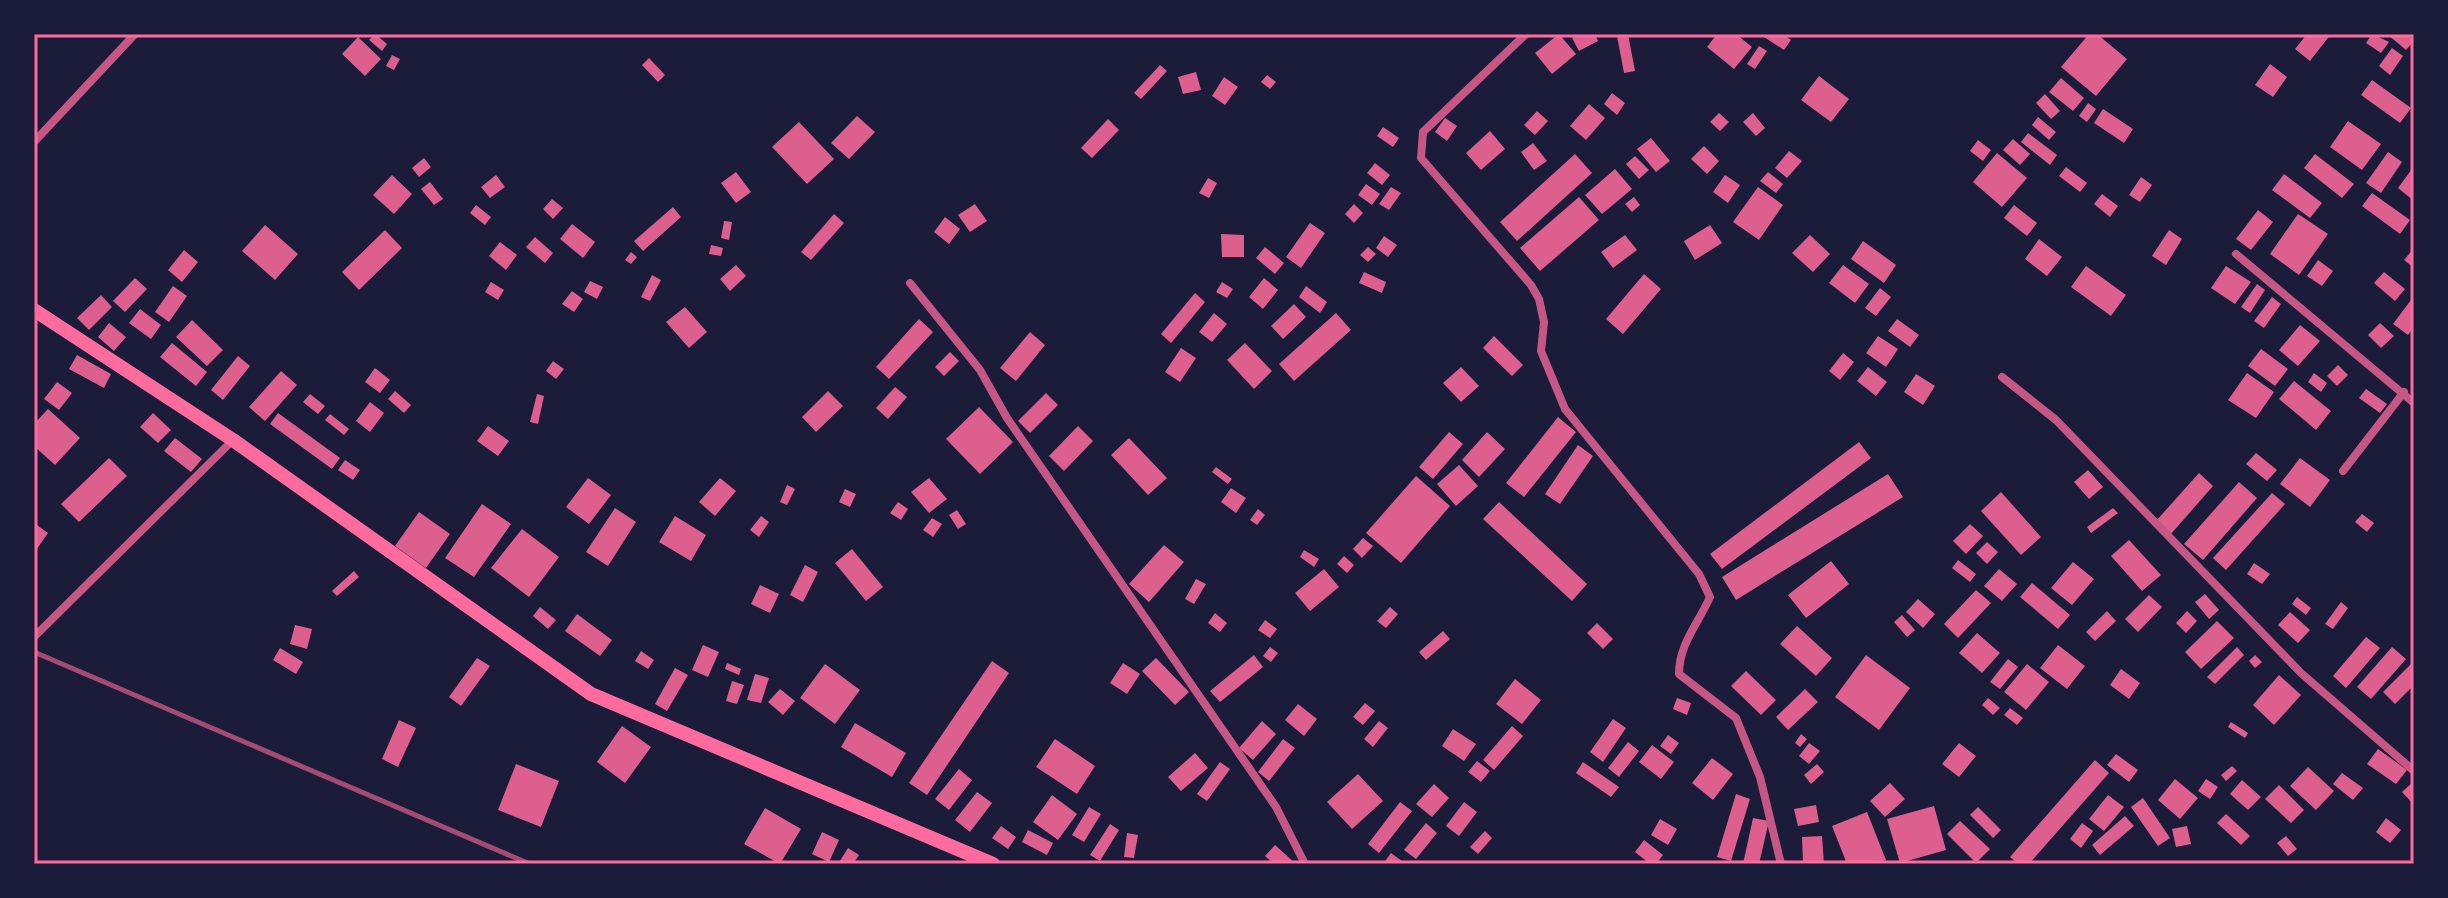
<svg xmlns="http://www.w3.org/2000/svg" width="2448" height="898" font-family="'Space Grotesk',sans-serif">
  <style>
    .building { fill: #dd5f8e }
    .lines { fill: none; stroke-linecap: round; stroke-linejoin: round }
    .minor { stroke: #c65784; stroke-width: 8 }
    .trunk { stroke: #ff6b9d; stroke-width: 14 }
    .rail { stroke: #a44b75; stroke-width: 5 }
    .neatline { fill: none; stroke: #ff6b9d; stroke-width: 3 }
  </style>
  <rect width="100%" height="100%" fill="#1b1b3a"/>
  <g class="building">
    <polygon points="375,34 387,44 382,51 369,40"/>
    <polygon points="1559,34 1576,54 1552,74 1535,53"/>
    <polygon points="1578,34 1595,34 1598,41 1579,51 1572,38"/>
    <polygon points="1628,34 1635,71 1624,73 1617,36"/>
    <polygon points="1717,34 1736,34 1752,47 1734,69 1707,47"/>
    <polygon points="1766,34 1783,34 1791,40 1784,50 1764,37"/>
    <polygon points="2089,34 2097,34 2127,59 2096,96 2061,67"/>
    <polygon points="2307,34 2331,34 2310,61 2295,49"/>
    <polygon points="2372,34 2389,42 2381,53 2366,43"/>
    <polygon points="2387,34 2407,34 2414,41 2406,50"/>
    <polygon points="358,37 381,59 365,76 342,54"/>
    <polygon points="1759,46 1767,51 1755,69 1747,64"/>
    <polygon points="2392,48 2403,56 2390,75 2379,66"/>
    <polygon points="392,55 400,59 394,70 386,66"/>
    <polygon points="649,58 665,75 658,82 642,65"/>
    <polygon points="2270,64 2287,77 2273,97 2255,85"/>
    <polygon points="1160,65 1167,71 1141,99 1134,93"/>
    <polygon points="1196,72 1201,90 1183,94 1178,77"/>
    <polygon points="1267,75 1276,82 1270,89 1261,82"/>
    <polygon points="1819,76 1849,99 1831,122 1801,100"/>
    <polygon points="1224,77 1238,87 1225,105 1212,96"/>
    <polygon points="2061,78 2084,98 2073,111 2049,92"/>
    <polygon points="2372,80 2411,108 2400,123 2361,95"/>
    <polygon points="1612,93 1625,103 1617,115 1604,104"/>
    <polygon points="2045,94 2060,111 2051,119 2036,103"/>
    <polygon points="2088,103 2096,109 2087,122 2079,116"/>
    <polygon points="1589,104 1605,118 1586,140 1570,126"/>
    <polygon points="2103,109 2133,129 2124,143 2094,123"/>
    <polygon points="1537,111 1548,121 1535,135 1524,125"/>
    <polygon points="1719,113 1729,122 1720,131 1710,122"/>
    <polygon points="1753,113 1765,128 1756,136 1743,122"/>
    <polygon points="857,116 875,132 849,159 831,143"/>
    <polygon points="2038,117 2056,132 2049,140 2032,125"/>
    <polygon points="1445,118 1457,126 1447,141 1435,132"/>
    <polygon points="1108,119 1119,130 1092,158 1081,148"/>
    <polygon points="2348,121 2381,144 2362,170 2330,147"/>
    <polygon points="799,122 834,159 807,184 772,147"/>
    <polygon points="1383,127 1399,138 1393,147 1377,136"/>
    <polygon points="1490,131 1505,149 1481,170 1466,153"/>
    <polygon points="2028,133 2057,155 2050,165 2021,142"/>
    <polygon points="1651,138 1670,161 1656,172 1637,149"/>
    <polygon points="2013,139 2030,154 2020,165 2003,150"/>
    <polygon points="1978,140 1991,150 1983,161 1970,151"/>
    <polygon points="1533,143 1547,161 1534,170 1521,152"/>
    <polygon points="1704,146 1719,161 1707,174 1691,159"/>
    <polygon points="1789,151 1802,161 1787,178 1775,168"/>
    <polygon points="2388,152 2402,162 2381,193 2366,183"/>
    <polygon points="1997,153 2027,178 2002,207 1973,182"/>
    <polygon points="1575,154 1592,173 1517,241 1500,222"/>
    <polygon points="2315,154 2354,184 2342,198 2304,168"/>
    <polygon points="1635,156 1649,170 1639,179 1626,164"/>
    <polygon points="424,158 431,167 419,177 412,168"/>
    <polygon points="1375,163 1390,175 1382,185 1367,173"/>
    <polygon points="2066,167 2087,183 2080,192 2059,176"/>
    <polygon points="1615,169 1632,189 1602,214 1585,195"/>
    <polygon points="2412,169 2414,171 2414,201 2398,188"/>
    <polygon points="736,172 751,192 736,203 721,183"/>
    <polygon points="1768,172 1783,184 1776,193 1760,181"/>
    <polygon points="2284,174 2322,203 2310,218 2272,190"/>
    <polygon points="392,175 412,194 394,214 373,195"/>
    <polygon points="496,175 505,187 490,198 481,187"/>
    <polygon points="1725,175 1740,185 1728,203 1713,192"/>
    <polygon points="2141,177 2152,185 2140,202 2129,195"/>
    <polygon points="1208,178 1217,183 1209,198 1199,193"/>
    <polygon points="430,182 443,199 434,205 421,189"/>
    <polygon points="1366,184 1380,194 1372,205 1358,195"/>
    <polygon points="1391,187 1401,193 1389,210 1379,204"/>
    <polygon points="1758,187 1783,205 1759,240 1733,222"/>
    <polygon points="2372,193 2410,220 2400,234 2362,206"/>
    <polygon points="2102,194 2118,206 2110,217 2094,204"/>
    <polygon points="1579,197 1599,220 1540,271 1520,248"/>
    <polygon points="1634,197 1640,205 1632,212 1625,204"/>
    <polygon points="552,199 563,208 553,219 543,209"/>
    <polygon points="975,204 987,221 970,232 958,215"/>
    <polygon points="1354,204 1363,213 1354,223 1345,214"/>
    <polygon points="476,205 491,217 485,225 470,213"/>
    <polygon points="2014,205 2037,223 2027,236 2004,218"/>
    <polygon points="673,207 681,217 643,251 634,241"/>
    <polygon points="2258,210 2273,222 2251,250 2236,239"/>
    <polygon points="834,214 844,223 811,260 801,252"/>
    <polygon points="2298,214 2328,234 2299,275 2270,254"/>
    <polygon points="945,217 960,229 949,244 934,232"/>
    <polygon points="724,221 732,222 729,240 721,238"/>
    <polygon points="1310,223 1325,233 1301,268 1286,257"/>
    <polygon points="572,224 595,242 583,258 560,239"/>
    <polygon points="265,225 298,254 275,280 242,251"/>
    <polygon points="1710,225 1722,243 1695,260 1684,241"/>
    <polygon points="385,230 402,248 359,290 342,272"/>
    <polygon points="2169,230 2182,239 2166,265 2152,256"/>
    <polygon points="1221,234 1244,235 1244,257 1222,257"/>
    <polygon points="1625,235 1637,250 1613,268 1601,252"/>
    <polygon points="1810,235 1830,254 1813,272 1792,253"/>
    <polygon points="1384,236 1397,245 1388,257 1376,248"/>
    <polygon points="535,237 553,253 545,263 526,247"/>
    <polygon points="2039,239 2062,257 2047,276 2025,259"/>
    <polygon points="1863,241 1896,265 1884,283 1851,259"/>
    <polygon points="500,242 517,255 506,270 489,256"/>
    <polygon points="711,245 723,248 721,256 709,254"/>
    <polygon points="1265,247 1284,263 1275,274 1256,258"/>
    <polygon points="1368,247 1376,254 1368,262 1360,255"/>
    <polygon points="2414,248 2414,268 2404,260"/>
    <polygon points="184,250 198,262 182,282 168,270"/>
    <polygon points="631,252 637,257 631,264 625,260"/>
    <polygon points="2318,260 2333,271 2322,286 2307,276"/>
    <polygon points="736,265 746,276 730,291 720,279"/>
    <polygon points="1843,265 1869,284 1855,303 1829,283"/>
    <polygon points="2086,266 2126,295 2111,316 2071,287"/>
    <polygon points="2226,266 2251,282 2235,304 2211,288"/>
    <polygon points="1364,272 1386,282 1382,293 1359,283"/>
    <polygon points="2384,272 2405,289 2395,301 2374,283"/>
    <polygon points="1644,274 1661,289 1623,334 1606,319"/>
    <polygon points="652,275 661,280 650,301 641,297"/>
    <polygon points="135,278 147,289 125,312 113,301"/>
    <polygon points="1264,278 1278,290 1263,309 1249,297"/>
    <polygon points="590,281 603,287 597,299 584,292"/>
    <polygon points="491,282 504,290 498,300 485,292"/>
    <polygon points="1222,282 1233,289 1227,298 1216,292"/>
    <polygon points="2257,284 2265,290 2250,313 2241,307"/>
    <polygon points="173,286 187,296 169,322 155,312"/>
    <polygon points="1306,286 1327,302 1320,313 1299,297"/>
    <polygon points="1880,288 1891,297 1876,316 1865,308"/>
    <polygon points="572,291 583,299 574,312 562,304"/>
    <polygon points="1195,293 1205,302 1171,343 1161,334"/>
    <polygon points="101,295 112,307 89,330 77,318"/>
    <polygon points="2414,296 2414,327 2408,335 2393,324"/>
    <polygon points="2272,297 2281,304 2264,328 2254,321"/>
    <polygon points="1294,304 1306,317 1283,339 1271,326"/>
    <polygon points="685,307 707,332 689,348 666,322"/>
    <polygon points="140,309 161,325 151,339 129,323"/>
    <polygon points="1214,313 1227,324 1212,342 1199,332"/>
    <polygon points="1336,313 1351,330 1294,381 1279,364"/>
    <polygon points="919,319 933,332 889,379 876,367"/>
    <polygon points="1897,319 1919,335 1910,347 1888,331"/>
    <polygon points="192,320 223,350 207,366 176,337"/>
    <polygon points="109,323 126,337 114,351 98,337"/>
    <polygon points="2380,323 2394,336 2381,348 2368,335"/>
    <polygon points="2300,325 2320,341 2298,366 2279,350"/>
    <polygon points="1030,332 1045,345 1016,381 1000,368"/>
    <polygon points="1494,336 1523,365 1512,376 1483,348"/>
    <polygon points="1878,336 1898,349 1886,367 1866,353"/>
    <polygon points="172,343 207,372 196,386 160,357"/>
    <polygon points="1245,343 1272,371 1254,389 1227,360"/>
    <polygon points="1181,348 1196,358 1180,382 1165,372"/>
    <polygon points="2261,349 2288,369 2275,386 2248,366"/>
    <polygon points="950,352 959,361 944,376 935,367"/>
    <polygon points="1843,353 1854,362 1840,380 1829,371"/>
    <polygon points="77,355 111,374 104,388 69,369"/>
    <polygon points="238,356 250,366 223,400 211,390"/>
    <polygon points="553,361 564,369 556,379 546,371"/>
    <polygon points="2338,365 2348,375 2337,386 2327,376"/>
    <polygon points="1461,367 1479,386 1461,402 1443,383"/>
    <polygon points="1868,367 1887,382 1876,396 1857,381"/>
    <polygon points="375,368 390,380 380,393 365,382"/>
    <polygon points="281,371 297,385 265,421 249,407"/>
    <polygon points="2247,373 2274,392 2256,418 2228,400"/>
    <polygon points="2314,373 2327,383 2321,392 2308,382"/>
    <polygon points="1916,374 1935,386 1923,405 1904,392"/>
    <polygon points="2294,381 2331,411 2316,430 2279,399"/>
    <polygon points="57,382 72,393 59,410 44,399"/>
    <polygon points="895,387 907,397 888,419 876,408"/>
    <polygon points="2366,389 2387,404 2380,413 2359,398"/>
    <polygon points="395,391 411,405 404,413 388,399"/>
    <polygon points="828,391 843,406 816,432 802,417"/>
    <polygon points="1046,393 1058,405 1030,433 1018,421"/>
    <polygon points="310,394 325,406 318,414 303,402"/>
    <polygon points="537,394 544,396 538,424 530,422"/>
    <polygon points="370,402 384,413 370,432 356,421"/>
    <polygon points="979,407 1013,442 980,474 946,439"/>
    <polygon points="48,409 80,438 55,465 34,446 34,424"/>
    <polygon points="153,413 171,430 158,443 140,427"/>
    <polygon points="278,413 340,458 332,469 270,424"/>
    <polygon points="330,414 349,429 344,435 325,420"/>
    <polygon points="1558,417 1576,432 1524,497 1506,483"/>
    <polygon points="488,426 509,441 498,456 477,441"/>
    <polygon points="1078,426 1093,441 1064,471 1049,456"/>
    <polygon points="1449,432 1463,444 1433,479 1419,467"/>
    <polygon points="1487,432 1505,449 1479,477 1462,460"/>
    <polygon points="175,438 202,459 191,472 164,451"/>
    <polygon points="1129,438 1167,478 1148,495 1111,455"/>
    <polygon points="1859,442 1871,458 1722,569 1710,554"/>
    <polygon points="1578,445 1593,456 1560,504 1545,494"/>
    <polygon points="2256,453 2277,470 2267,481 2246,464"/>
    <polygon points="109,458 127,476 79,522 61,504"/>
    <polygon points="2300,458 2330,480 2310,507 2280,484"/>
    <polygon points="345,460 360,470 353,480 338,470"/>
    <polygon points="1459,465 1478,486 1456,506 1437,484"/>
    <polygon points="1216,467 1232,479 1228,484 1212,472"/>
    <polygon points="2088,470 2103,487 2089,499 2074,482"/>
    <polygon points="2199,473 2213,486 2171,534 2156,521"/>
    <polygon points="1888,474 1903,497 1736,600 1722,577"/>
    <polygon points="1416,476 1450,506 1401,563 1366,533"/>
    <polygon points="588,478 611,495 589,524 566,507"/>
    <polygon points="720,478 736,491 715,516 699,502"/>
    <polygon points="929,478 947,499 929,513 911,492"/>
    <polygon points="2239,482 2257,498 2203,560 2184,544"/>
    <polygon points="787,485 795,489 787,505 780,502"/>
    <polygon points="1231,488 1246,498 1236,513 1221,502"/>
    <polygon points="845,489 856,494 850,507 839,502"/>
    <polygon points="2001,492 2041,537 2021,555 1981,511"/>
    <polygon points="2272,493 2285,504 2226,570 2213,558"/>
    <polygon points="898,502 908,509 901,520 890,513"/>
    <polygon points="1499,502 1587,584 1572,601 1483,519"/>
    <polygon points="482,504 511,524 474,577 445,558"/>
    <polygon points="615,508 636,522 608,566 586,552"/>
    <polygon points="2113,508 2118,513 2091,533 2087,527"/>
    <polygon points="1258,509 1265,515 1257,525 1250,520"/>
    <polygon points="957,510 966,524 958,529 949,515"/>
    <polygon points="419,512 450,534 426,568 395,546"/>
    <polygon points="2362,514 2374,523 2367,532 2355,522"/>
    <polygon points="675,516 706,535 691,561 659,542"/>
    <polygon points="761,516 769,522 759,537 750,530"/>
    <polygon points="932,518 942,524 933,537 923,530"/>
    <polygon points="34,523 48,533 34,553"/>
    <polygon points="1970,524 1983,536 1966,554 1953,541"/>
    <polygon points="522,529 559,557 529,597 491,568"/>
    <polygon points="1363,538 1373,546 1362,558 1353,549"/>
    <polygon points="2129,540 2161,575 2142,591 2111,556"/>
    <polygon points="1987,542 1998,552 1987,564 1976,553"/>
    <polygon points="1164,545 1184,562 1149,602 1129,584"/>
    <polygon points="852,549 883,587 866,601 835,563"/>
    <polygon points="1304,550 1319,559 1314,567 1300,557"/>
    <polygon points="1344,556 1354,565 1347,573 1337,564"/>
    <polygon points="1958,560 1976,574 1970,582 1952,568"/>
    <polygon points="1831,561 1849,584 1806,618 1788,595"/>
    <polygon points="2073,562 2094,579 2072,605 2051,588"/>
    <polygon points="2254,563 2270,574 2262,584 2247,574"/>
    <polygon points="805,565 818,572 803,602 790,595"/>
    <polygon points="1324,569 1339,587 1310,611 1295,593"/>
    <polygon points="1999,569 2017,584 2002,601 1984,586"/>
    <polygon points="354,571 359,577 337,596 332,591"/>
    <polygon points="1196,579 1206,584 1194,604 1185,599"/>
    <polygon points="2032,583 2070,615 2058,629 2020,597"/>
    <polygon points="760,585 779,594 770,613 751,604"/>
    <polygon points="1976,590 1991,603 1958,638 1944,624"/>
    <polygon points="2205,594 2219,610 2209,619 2195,602"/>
    <polygon points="2149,595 2162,607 2138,632 2125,619"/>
    <polygon points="2297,597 2311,608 2306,615 2292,604"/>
    <polygon points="1918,599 1935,614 1923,628 1906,612"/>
    <polygon points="2341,602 2348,608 2333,629 2325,624"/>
    <polygon points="540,607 556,620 548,629 533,616"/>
    <polygon points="1390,607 1398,614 1386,628 1377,621"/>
    <polygon points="2107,611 2116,621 2095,641 2086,632"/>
    <polygon points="2187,611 2197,621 2186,633 2176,623"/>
    <polygon points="2290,612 2310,630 2298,643 2278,625"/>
    <polygon points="1215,613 1227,623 1220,632 1208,623"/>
    <polygon points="577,614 612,640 600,656 565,631"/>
    <polygon points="1902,615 1915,630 1907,637 1894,622"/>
    <polygon points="1265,620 1277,629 1270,638 1258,630"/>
    <polygon points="2217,621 2234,638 2201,669 2185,652"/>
    <polygon points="1597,623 1613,639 1603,649 1587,633"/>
    <polygon points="295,625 312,629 307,649 290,644"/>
    <polygon points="1797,626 1832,658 1816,676 1780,644"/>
    <polygon points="1443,631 1450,639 1426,660 1419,652"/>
    <polygon points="1977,633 2000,653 1982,673 1959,653"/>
    <polygon points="2366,637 2380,648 2346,688 2333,676"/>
    <polygon points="703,645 719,652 708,677 692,670"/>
    <polygon points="2058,645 2085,666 2067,689 2040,668"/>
    <polygon points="1270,647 1278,653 1271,662 1263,656"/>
    <polygon points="2237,647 2244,655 2215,684 2207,677"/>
    <polygon points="2392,647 2406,659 2371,699 2357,687"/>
    <polygon points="280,648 303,662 296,674 273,660"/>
    <polygon points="641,651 654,660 648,669 635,661"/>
    <polygon points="1254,655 1263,667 1220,702 1210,691"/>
    <polygon points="1866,655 1910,688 1879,730 1835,697"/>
    <polygon points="2255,655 2262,662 2255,668 2249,661"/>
    <polygon points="477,658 490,666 461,706 449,697"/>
    <polygon points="1156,658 1189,692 1175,705 1142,671"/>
    <polygon points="2008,659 2018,667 2000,689 1990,682"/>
    <polygon points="992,661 1009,673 927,795 909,783"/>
    <polygon points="2414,661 2414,685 2395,704 2383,692"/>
    <polygon points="727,663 741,669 739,675 725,669"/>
    <polygon points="1123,663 1140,674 1127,694 1110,683"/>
    <polygon points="825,664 860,690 835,724 800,698"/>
    <polygon points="2027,664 2049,682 2026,710 2004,692"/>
    <polygon points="675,668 688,675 667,711 655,704"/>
    <polygon points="2121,669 2140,683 2129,699 2110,685"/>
    <polygon points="1746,671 1776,700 1761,715 1731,686"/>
    <polygon points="755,674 769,678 761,703 747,700"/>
    <polygon points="2279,675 2301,695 2274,725 2253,705"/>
    <polygon points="1515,679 1541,700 1522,724 1496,704"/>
    <polygon points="732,681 744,685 737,704 726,701"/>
    <polygon points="780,689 795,701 783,715 768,702"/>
    <polygon points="1805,689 1818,702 1788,730 1776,717"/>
    <polygon points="1677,698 1691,703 1687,715 1673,709"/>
    <polygon points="1988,698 2000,708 1993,715 1982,705"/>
    <polygon points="1365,703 1375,711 1363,725 1353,717"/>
    <polygon points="1298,704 1317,719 1304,736 1285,720"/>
    <polygon points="2010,708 2023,718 2017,725 2004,715"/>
    <polygon points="1613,719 1626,728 1603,762 1590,752"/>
    <polygon points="399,720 416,728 398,767 382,759"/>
    <polygon points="1262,721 1276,734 1253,760 1239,748"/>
    <polygon points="1379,721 1388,728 1373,747 1364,739"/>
    <polygon points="2231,722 2248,733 2245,738 2228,727"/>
    <polygon points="855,723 906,753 892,777 841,747"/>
    <polygon points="622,726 651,747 625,783 597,762"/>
    <polygon points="1512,726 1523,736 1494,770 1483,760"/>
    <polygon points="1453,729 1476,744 1464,761 1442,746"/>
    <polygon points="1801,734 1807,739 1800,747 1795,743"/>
    <polygon points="1668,735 1679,743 1671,754 1660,746"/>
    <polygon points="1055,739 1095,766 1077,794 1036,767"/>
    <polygon points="1283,739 1295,748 1269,781 1258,772"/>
    <polygon points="1628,742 1639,751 1619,777 1608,768"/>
    <polygon points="1809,743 1820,751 1809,764 1799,756"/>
    <polygon points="1959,743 1976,756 1959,777 1942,764"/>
    <polygon points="1652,745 1674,762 1661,779 1639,762"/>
    <polygon points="2378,749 2407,770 2396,784 2367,764"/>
    <polygon points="1195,753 1208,768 1181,791 1168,777"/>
    <polygon points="2116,754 2138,770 2129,782 2107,765"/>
    <polygon points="1712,758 1733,774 1713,800 1692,783"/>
    <polygon points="2095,760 2109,773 2029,864 2018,864 2010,857"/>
    <polygon points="1477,761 1490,771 1481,782 1468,772"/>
    <polygon points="1220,762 1230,769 1207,801 1197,794"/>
    <polygon points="1583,762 1619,787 1611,797 1576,773"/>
    <polygon points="516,764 559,781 541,827 498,810"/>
    <polygon points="1817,764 1824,772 1811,784 1804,775"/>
    <polygon points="2232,766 2237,771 2226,781 2221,775"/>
    <polygon points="2308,767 2334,791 2316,810 2290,786"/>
    <polygon points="959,769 972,780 949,810 935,799"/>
    <polygon points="2342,773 2363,788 2353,800 2333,784"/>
    <polygon points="1358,774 1383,801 1352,829 1327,802"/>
    <polygon points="2175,779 2198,798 2180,819 2158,800"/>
    <polygon points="2206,779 2218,787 2210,799 2198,791"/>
    <polygon points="2242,780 2261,797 2248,810 2230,794"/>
    <polygon points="2414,781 2414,805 2402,792"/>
    <polygon points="1890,783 1905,799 1885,817 1870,801"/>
    <polygon points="1434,784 1449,798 1432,817 1416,804"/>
    <polygon points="2279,785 2304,810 2291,823 2265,799"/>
    <polygon points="977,792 992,803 970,832 955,820"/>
    <polygon points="1736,794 1750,799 1731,861 1717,857"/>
    <polygon points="1052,795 1077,814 1058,840 1033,822"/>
    <polygon points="2108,795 2124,807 2104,831 2089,819"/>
    <polygon points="2143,798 2170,838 2158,846 2131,807"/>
    <polygon points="1400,802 1412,811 1379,853 1368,844"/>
    <polygon points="1464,802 1477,812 1459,836 1446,826"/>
    <polygon points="1816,805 1819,822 1798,826 1794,809"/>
    <polygon points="1934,806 1946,850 1900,863 1887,819"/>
    <polygon points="1089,807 1101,814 1084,842 1072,835"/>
    <polygon points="1978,807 2001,830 1993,838 1970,815"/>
    <polygon points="765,808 801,829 780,864 744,844"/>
    <polygon points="1867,812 1886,860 1875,864 1847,864 1832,826"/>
    <polygon points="2226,814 2250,836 2241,845 2217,823"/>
    <polygon points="2125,816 2134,826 2100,855 2092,845"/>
    <polygon points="1753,818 1769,821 1759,864 1743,864"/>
    <polygon points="2386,818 2401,830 2390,843 2376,832"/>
    <polygon points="1660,819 1677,829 1668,845 1651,835"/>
    <polygon points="1960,821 1990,849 1976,863 1947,834"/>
    <polygon points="1426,823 1437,833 1416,859 1404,850"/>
    <polygon points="2082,823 2093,831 2081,848 2070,839"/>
    <polygon points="1110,824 1119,830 1100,861 1090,855"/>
    <polygon points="1001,826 1016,837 1008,849 992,838"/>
    <polygon points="2187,826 2191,844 2176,847 2172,829"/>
    <polygon points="1028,830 1053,843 1047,855 1022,842"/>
    <polygon points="1485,831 1492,838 1478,854 1470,847"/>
    <polygon points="822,832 839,840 829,862 812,854"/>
    <polygon points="1127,833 1138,835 1134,858 1124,857"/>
    <polygon points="1822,836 1824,864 1803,864 1802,837"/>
    <polygon points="2286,836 2297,849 2288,856 2277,843"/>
    <polygon points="1644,840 1663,855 1656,864 1650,864 1635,852"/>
    <polygon points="1275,845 1296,864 1274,864 1265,856"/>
    <polygon points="848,848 859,855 853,864 838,864"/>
    <polygon points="1391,853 1406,864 1383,864"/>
  </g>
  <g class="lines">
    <g class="minor">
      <path d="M1526,34L1423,132L1421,158L1531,285L1539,299L1544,322L1541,351L1565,409L1699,574L1710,597C1698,624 1679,644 1679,674L1736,718L1760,777L1781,864"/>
      <polyline points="34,142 135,34"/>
      <polyline points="2236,254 2414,403"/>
      <polyline points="910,283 980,370 1007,418 1276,807 1305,864"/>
      <polyline points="2002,377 2056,420 2301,673 2414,771"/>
      <polyline points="2343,471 2404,392"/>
      <polyline points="34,637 233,440"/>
    </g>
    <polyline class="trunk" points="34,310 233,440 591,694 993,864"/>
    <polyline class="rail" points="34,652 530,864"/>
  </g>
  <rect width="2448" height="898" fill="none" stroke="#1b1b3a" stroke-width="72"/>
  <rect x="36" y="36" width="2376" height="826" class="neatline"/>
</svg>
